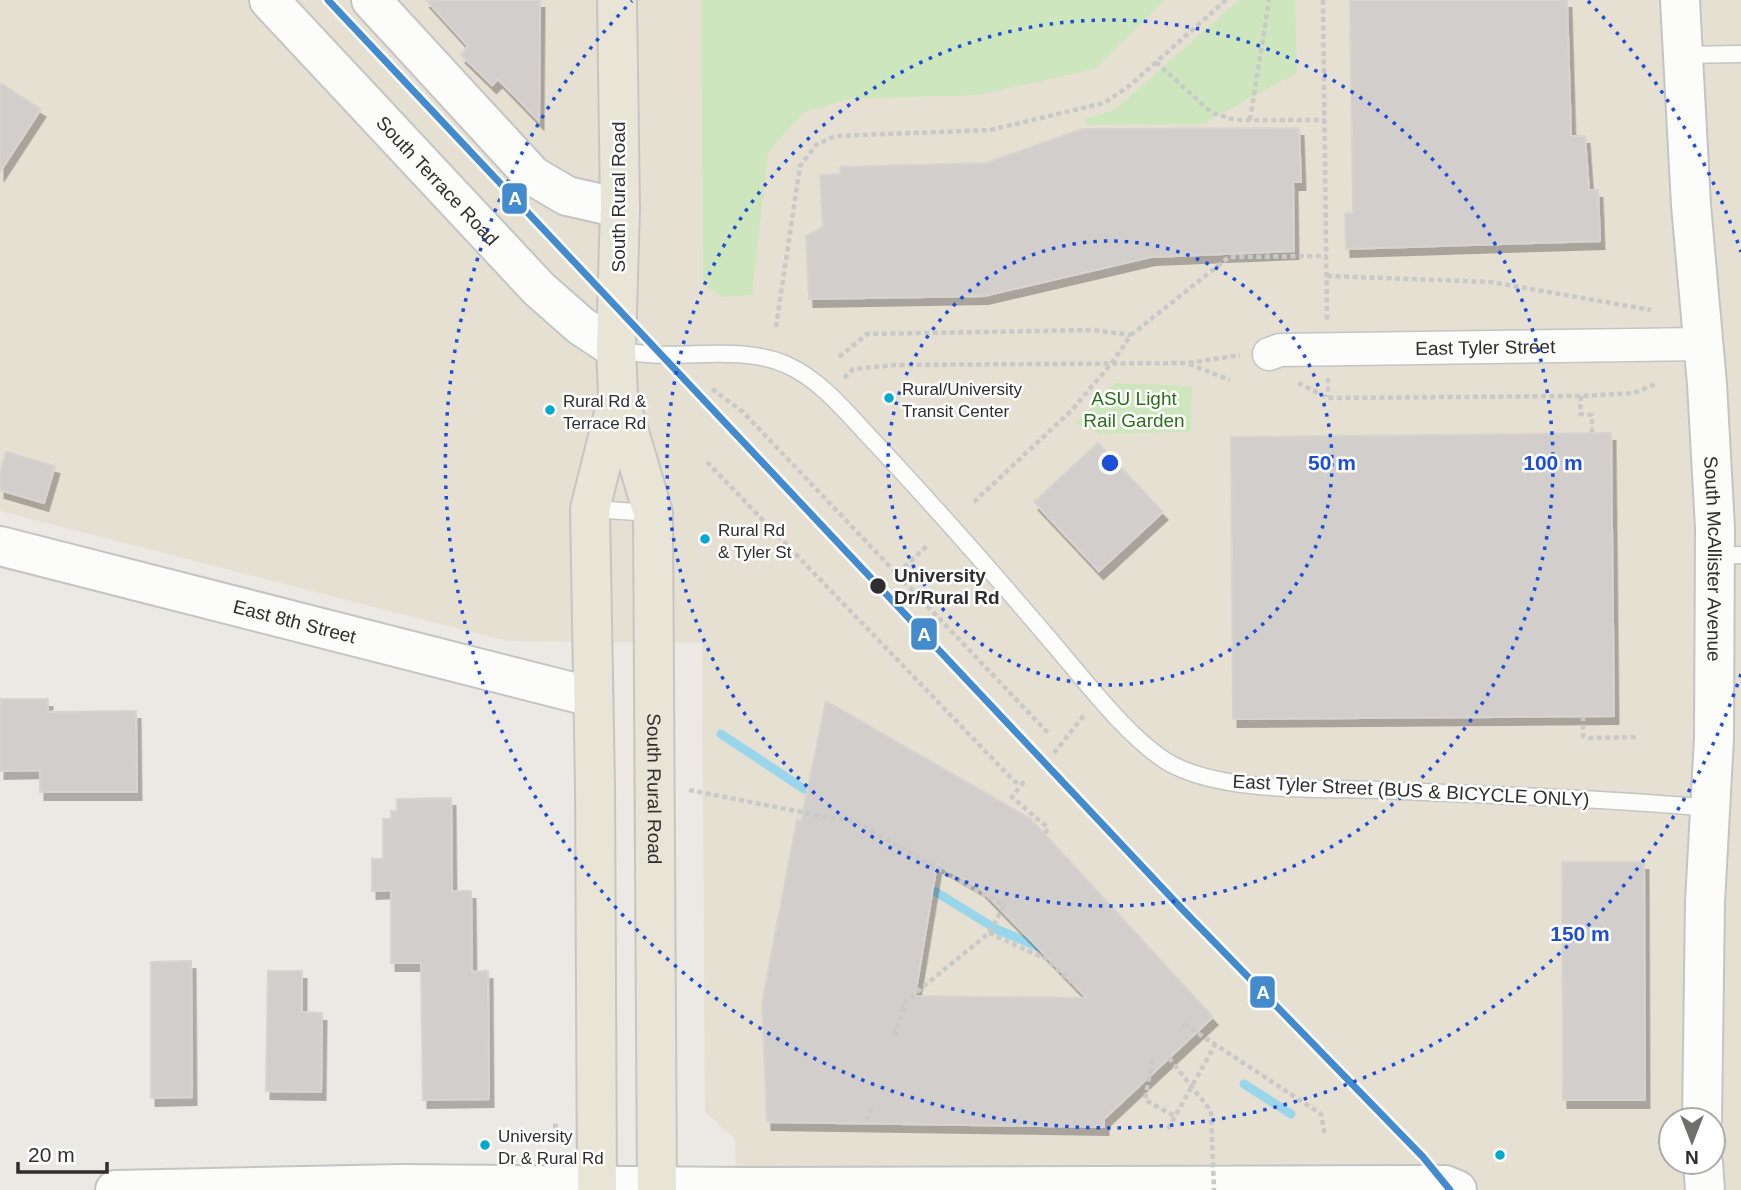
<svg xmlns="http://www.w3.org/2000/svg" width="1741" height="1190" font-family="Arial,sans-serif">
  <style>
    .education { fill: #e6e0d3; fill-rule: evenodd }
    .green { fill: #cee6be }
    .lines { fill: none; stroke-linecap: round; stroke-linejoin: round }
    .stream { stroke: #99d6ec; stroke-width: 9 }
    .building { fill: #d1cecb; stroke: #d7d4d0; stroke-width: 2; fill-rule: evenodd; filter: url(#shadow) }
    .lane-casing { stroke: #c5c4c5; stroke-width: 19 }
    .street-casing { stroke: #c5c4c5; stroke-width: 35 }
    .secondary-casing { stroke: #c5c4c5; stroke-width: 42 }
    .primary-casing { stroke: #c6c5c4; stroke-width: 42 }
    .path { stroke: #c9c9c8; stroke-width: 4.5; stroke-dasharray: 5 3.5; stroke-linecap: butt }
    .lane { stroke: #fcfcfb; stroke-width: 16 }
    .street { stroke: #fcfcfb; stroke-width: 32 }
    .secondary { stroke: #fcfcfb; stroke-width: 38 }
    .primary { stroke: #e8e4d6; stroke-width: 38 }
    .path-bridge { stroke: #c9c9c8; stroke-width: 4.5; stroke-dasharray: 5 3.5; stroke-linecap: butt }
    .rail-1-casing { stroke: #fff; stroke-width: 12 }
    .rail-1 { stroke: #448bcd; stroke-width: 7 }
    .ring { fill: none; stroke: #1d4ed8; stroke-width: 3.5; stroke-dasharray: 3.5 7 }
    .bus-dot { fill: #00a9ce; stroke: #fff; stroke-width: 2.5 }
    .stop-dot { fill: #2e2e2e; stroke: #fff; stroke-width: 2.5 }
    .labels { text-anchor: middle; stroke-width: 5; stroke-linejoin: round; paint-order: stroke }
    .bus-label { font-size: 17px; fill: #2e2e2e; stroke: #fff; text-anchor: start }
    .street-label { font-size: 19px; fill: #2e2e2e; stroke: #fff }
    .park-label { font-size: 19px; fill: #2c6e1b; stroke: #fff }
    .stop-label { font-size: 19px; font-weight: bold; fill: #2e2e2e; stroke: #fff; text-anchor: start }
    .centre { fill: #1d4ed8; stroke: #fff; stroke-width: 3.5 }
    .ring-label { font-size: 21px; text-anchor: middle; font-weight: bold; fill: #1d4ed8; stroke: #fff; stroke-width: 5; stroke-linejoin: round; paint-order: stroke }
    .line-badge { stroke: #fff; stroke-width: 2.5 }
    .badge-label { font-size: 19px; text-anchor: middle; font-weight: bold; fill: #fff }
  </style>
  <defs>
    <filter id="shadow"><feDropShadow dx="4.5" dy="8" stdDeviation="0" flood-color="#0004"/></filter>
  </defs>
  <rect width="100%" height="100%" fill="#ece8e4"/>
  <path class="education" d="M0,0H1741V1190H736L735,1139L705,1112L702,643L507,641L0,511ZM1671,1120H1713V1162H1671Z"/>
  <g class="green">
    <polygon points="701,0 1165,0 1095,69 979,95 850,99 804,112 768,152 752,295 723,297 703,284"/>
    <polygon points="1239,0 1295,0 1297,73 1202,124 1086,125 1086,119 1114,110"/>
    <polygon points="1115,383 1192,386 1190,432 1100,434 1075,423"/>
  </g>
  <g class="lines">
    <g class="stream">
      <polyline points="721,734 804,789"/>
      <polyline points="923,884 996,929 1046,950"/>
      <polyline points="1244,1084 1291,1114"/>
    </g>
  </g>
  <g class="building">
    <polygon points="426,0 540,0 539,121 498,79 492,85 461,55 468,46"/>
    <polygon points="1350,0 1567,0 1571,136 1585,136 1589,190 1598,190 1600,241 1346,249 1345,214 1353,213"/>
    <polygon points="0,83 41,109 0,172"/>
    <polygon points="1299,128 1301,182 1293,182 1294,251 1151,257 984,296 809,299 806,236 823,227 820,175 841,174 840,167 986,163 1082,129"/>
    <polygon points="1611,433 1614,716 1233,719 1231,437"/>
    <polygon points="1098,443 1163,512 1099,571 1034,502"/>
    <polygon points="6,452 55,466 44,503 0,490 0,475"/>
    <polygon points="0,699 48,699 48,712 136,711 137,792 40,792 40,770 0,771"/>
    <path d="M826,701L1031,819L1213,1017L1104,1119V1127L767,1122L762,1003L797,819L801,821ZM937,864L981,889L1087,998L915,996Z"/>
    <polygon points="451,798 452,891 471,891 472,972 488,971 489,1099 423,1100 421,963 391,963 391,890 372,891 372,859 383,859 383,819 391,819 391,811 397,811 397,799"/>
    <polygon points="1562,862 1644,862 1645,1100 1563,1100"/>
    <polygon points="191,961 192,1097 151,1098 151,962"/>
    <polygon points="268,971 302,971 302,1012 322,1013 321,1092 266,1091"/>
  </g>
  <g class="lines">
    <defs>
      <g id="lane">
        <polyline points="1682,55 1741,54"/>
        <path d="M616,349C669,364 737,342 787,365C823,381 850,417 877,445C937,509 994,574 1051,641C1082,677 1130,741 1171,764C1226,793 1317,788 1379,790C1489,795 1600,798 1710,808"/>
        <polyline points="590,509 653,513"/>
        <polyline points="1715,556 1741,555"/>
      </g>
      <g id="street">
        <path id="s1" d="M1269,354L1280,350L1703,344"/>
      </g>
      <g id="secondary">
        <path id="s2" d="M269,0L539,289L581,326L616,349"/>
        <polyline points="371,0 533,176 567,196 620,208"/>
        <path id="s3" d="M1680,0L1691,205L1707,384L1715,528L1714,738L1705,902L1702,1120"/>
        <path id="s4" d="M0,546L592,697"/>
        <polyline points="1703,1162 1705,1190"/>
        <polyline points="115,1190 402,1184 747,1187 1418,1185 1445,1185 1457,1190"/>
      </g>
      <g id="primary">
        <path id="s5" d="M617,0L620,208L616,349L618,395L653,513L657,1190"/>
        <polyline points="597,1190 595,787 590,509 618,397"/>
      </g>
    </defs>
    <use href="#lane" class="lane-casing"/>
    <use href="#street" class="street-casing"/>
    <use href="#secondary" class="secondary-casing"/>
    <use href="#primary" class="primary-casing"/>
    <g class="path">
      <polyline points="1323,0 1327,321"/>
      <polyline points="1156,62 1212,113 1235,120 1325,120"/>
      <polyline points="1250,120 1269,0"/>
      <polyline points="1327,276 1491,282 1651,310"/>
      <polyline points="776,327 800,166 816,145 835,136 990,130 1104,103 1128,87 1226,0"/>
      <polyline points="839,357 867,334 1093,330 1131,335"/>
      <polyline points="1189,364 1230,380"/>
      <polyline points="844,378 853,369 895,365 1188,363 1240,355"/>
      <polyline points="1328,378 1328,397"/>
      <polyline points="1298,383 1328,398 1581,396 1634,393 1658,383"/>
      <polyline points="712,389 743,412 1049,734"/>
      <polyline points="1581,396 1580,414 1592,415 1592,433"/>
      <polyline points="707,462 1015,782 1023,783 1012,797 1048,828 1045,834"/>
      <polyline points="974,502 1071,411 1111,364 1131,335 1229,257 1327,256"/>
      <polyline points="898,573 928,545"/>
      <polyline points="1583,716 1583,736 1590,738 1636,737"/>
      <polyline points="1054,753 1085,714"/>
      <polyline points="689,790 858,823 1004,906 989,933 906,1001 895,1035"/>
      <polyline points="989,933 1046,959 1074,984"/>
      <polyline points="1184,1024 1321,1114 1325,1136"/>
      <polyline points="1152,1060 1145,1100 1175,1116"/>
      <polyline points="867,1121 872,1104"/>
      <polyline points="553,1126 558,1126"/>
      <polyline points="1168,1129 1215,1045"/>
    </g>
    <use href="#lane" class="lane"/>
    <use href="#street" class="street"/>
    <use href="#secondary" class="secondary"/>
    <use href="#primary" class="primary"/>
    <polyline class="path-bridge" points="1169,1058 1211,1111 1214,1190"/>
    <defs>
      <polyline id="rail-1" points="328,0 1183,910 1423,1157 1450,1190"/>
    </defs>
    <use href="#rail-1" class="rail-1-casing"/>
    <use href="#rail-1" class="rail-1"/>
  </g>
  <g class="ring">
    <circle cx="1110" cy="463" r="222"/>
    <circle cx="1110" cy="463" r="443"/>
    <path d="M1741 674A665 665 0 1 1 632 1M1588 1A665 665 0 0 1 1741 252"/>
  </g>
  <g class="bus-dot">
    <circle cx="889" cy="398" r="6"/>
    <circle cx="550" cy="410" r="6"/>
    <circle cx="705" cy="539" r="6"/>
    <circle cx="485" cy="1145" r="6"/>
    <circle cx="1500" cy="1155" r="6"/>
  </g>
  <circle class="stop-dot" cx="878" cy="586" r="9"/>
  <g class="labels">
    <g class="bus-label">
      <text x="902" y="395">Rural/University<tspan x="902" dy="22">Transit Center</tspan></text>
      <text x="563" y="407">Rural Rd &amp;<tspan x="563" dy="22">Terrace Rd</tspan></text>
      <text x="718" y="536">Rural Rd<tspan x="718" dy="22">&amp; Tyler St</tspan></text>
      <text x="498" y="1142">University<tspan x="498" dy="22">Dr &amp; Rural Rd</tspan></text>
    </g>
    <g class="street-label">
      <text dy="7" stroke="none"><textPath href="#s2" startOffset="247">South Terrace Road</textPath></text>
      <text transform="translate(618 197) rotate(-90)" y="7">South Rural Road</text>
      <text dy="7" stroke="none"><textPath href="#s1" startOffset="217">East Tyler Street</textPath></text>
      <text dy="7" stroke="none"><textPath href="#s3" startOffset="560">South McAllister Avenue</textPath></text>
      <text dy="7" stroke="none"><textPath href="#s4" startOffset="304">East 8th Street</textPath></text>
      <text dy="7" stroke="none"><textPath href="#s5" startOffset="794">South Rural Road</textPath></text>
      <text transform="translate(1411 790) rotate(3)" y="7">East Tyler Street (BUS &amp; BICYCLE ONLY)</text>
    </g>
    <g class="park-label">
      <text x="1134" y="405">ASU Light<tspan x="1134" dy="22">Rail Garden</tspan></text>
    </g>
    <g class="stop-label">
      <text x="894" y="582">University<tspan x="894" dy="22">Dr/Rural Rd</tspan></text>
    </g>
  </g>
  <circle cx="1110" cy="463" r="10" class="centre"/>
  <g class="ring-label">
    <text x="1332" y="470">50 m</text>
    <text x="1553" y="470">100 m</text>
    <text x="1580" y="941">150 m</text>
  </g>
  <g class="line-badge">
    <rect x="501" y="182" width="27" height="33" rx="7" fill="#448bcd"/>
    <rect x="910" y="617" width="28" height="34" rx="7" fill="#448bcd"/>
    <rect x="1249" y="975" width="27" height="34" rx="7" fill="#448bcd"/>
  </g>
  <g class="badge-label">
    <text x="515" y="205">A</text>
    <text x="924" y="641">A</text>
    <text x="1263" y="999">A</text>
  </g>
  <g transform="translate(1692 1141) rotate(180)"><circle r="33" fill="#ffffff" stroke="#ababab" stroke-width="2"/>
  <path d="M0-5L12 26L0 18L-12 26Z" fill="#706f6e"/>
  <text y="-10" font-size="19" font-weight="bold" text-anchor="middle" fill="#2e2e2e">N</text>
  </g>
  <path d="M18 1162v10h89v-10" fill="none" stroke="#2e2e2e" stroke-width="3.5"/>
  <text x="28" y="1162" font-size="21" fill="#2e2e2e" stroke="#ffffff" stroke-width="5" paint-order="stroke">20 m</text>
</svg>
